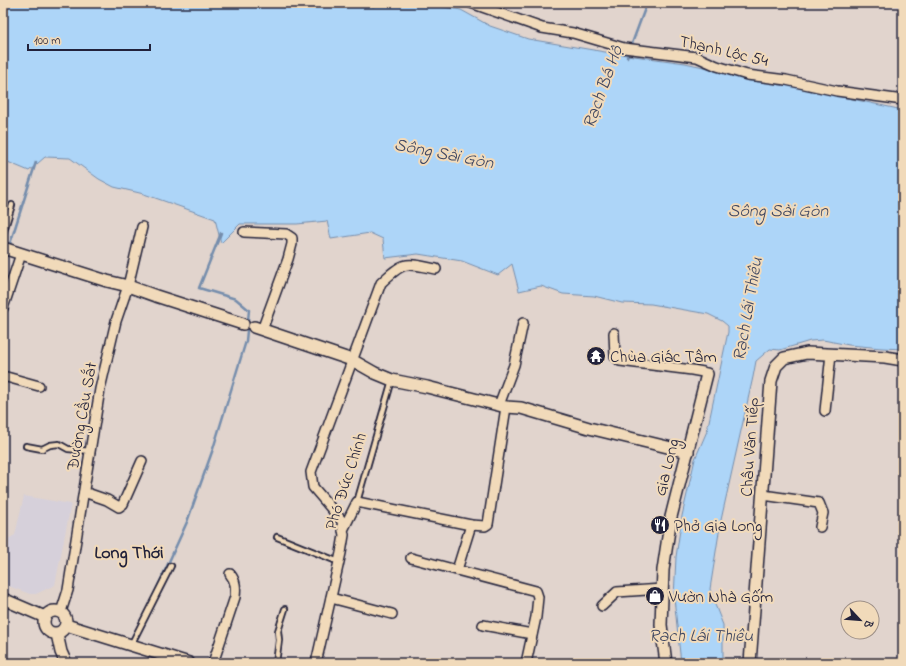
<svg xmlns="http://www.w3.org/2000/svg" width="906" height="666" font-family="'Indie Flower',sans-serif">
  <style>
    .built { fill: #d6d0da }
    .water { fill: #add5f8; stroke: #758dac }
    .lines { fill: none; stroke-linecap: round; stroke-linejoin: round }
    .stream { stroke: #758dac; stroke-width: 2.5 }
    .service-casing { stroke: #22223b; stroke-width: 8 }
    .minor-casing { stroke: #22223b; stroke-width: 12 }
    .tertiary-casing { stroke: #22223b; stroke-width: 14 }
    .service { stroke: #f1daba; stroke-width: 4.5 }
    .minor { stroke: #f1daba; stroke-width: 9 }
    .tertiary { stroke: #f1daba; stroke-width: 11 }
    .labels { text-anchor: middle; stroke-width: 4; stroke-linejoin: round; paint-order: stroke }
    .street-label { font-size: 17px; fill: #22223b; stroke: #f1daba }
    .poi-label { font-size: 17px; fill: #22223b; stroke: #f1daba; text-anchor: start }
    .water-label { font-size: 18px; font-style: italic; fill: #3e4661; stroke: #f1daba }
    .neighbourhood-label { font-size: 18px; font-weight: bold; fill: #22223b; stroke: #f1daba }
  </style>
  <rect width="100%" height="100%" fill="#e1d4cd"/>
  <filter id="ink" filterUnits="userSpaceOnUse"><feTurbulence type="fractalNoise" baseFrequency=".025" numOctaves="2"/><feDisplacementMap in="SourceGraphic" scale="8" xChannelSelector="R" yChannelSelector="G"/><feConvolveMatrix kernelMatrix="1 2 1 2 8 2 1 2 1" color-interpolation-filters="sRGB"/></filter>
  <g filter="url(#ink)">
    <polygon class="built" points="24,496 71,504 55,585 36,594 30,594 3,584 3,542 15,535"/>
    <polygon class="water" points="3,3 367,3 373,7 381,3 421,3 461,10 490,26 528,39 605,52 685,63 903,110 903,349 882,348 849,345 823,340 810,341 780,350 770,349 756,361 753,377 721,520 710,589 712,597 723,625 723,663 681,663 674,598 676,557 682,516 695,459 707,431 728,332 728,326 722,321 708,314 651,304 622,303 594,296 563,294 541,286 519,291 512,264 498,275 462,261 418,254 385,258 383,239 370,233 331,239 327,221 297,224 240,224 221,243 215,219 144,194 114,187 99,179 70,158 45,157 29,171 3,160"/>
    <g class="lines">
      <g class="stream">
        <polyline points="627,57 647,3"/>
        <polyline points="9,247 36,162"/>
        <polyline points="3,265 7,252"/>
        <polyline points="153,597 187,522 213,449 246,341 249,310 236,299 199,288 221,233"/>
      </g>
      <defs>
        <g id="service">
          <polyline points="3,234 12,205"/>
          <polyline points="26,446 42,449 50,445 59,444 68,449 91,451"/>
          <polyline points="357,502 392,380"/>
          <polyline points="277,537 339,562"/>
          <polyline points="131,645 171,566"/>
          <polyline points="276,663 279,640 278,631 285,609"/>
        </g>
        <g id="minor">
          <polyline points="471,3 542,28 573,33 624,48 697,57 717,66 747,75 786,80 837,91 903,100"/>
          <polyline points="244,232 286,234 292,238 292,244 288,259 262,330"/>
          <polyline points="3,308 21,254"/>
          <polyline points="614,333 615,356 620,361 692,370 703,372 707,374"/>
          <polyline points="3,376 39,386"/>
          <polyline points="499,405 514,365 523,323"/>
          <polyline points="825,411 831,354"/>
          <polyline points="84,492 107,500 119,507 123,504 142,461"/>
          <polyline points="763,495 819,503 823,513 820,527"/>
          <path d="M343,530L342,521L313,487L311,472L381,283C405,260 405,263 436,269"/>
          <polyline points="411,558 536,591 538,597 536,617 526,663"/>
          <polyline points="457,570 471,525"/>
          <polyline points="331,598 392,614"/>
          <polyline points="602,606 617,592 662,589"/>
          <polyline points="61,612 68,590 100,389 116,321 128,286 142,227"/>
          <polyline points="483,625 532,634"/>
          <path d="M213,663L235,597C236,588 236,581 230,574"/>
          <polyline points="316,663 341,553 344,535 343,530 357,502 471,525 485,526 488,524 506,407"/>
        </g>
        <g id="tertiary">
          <polyline points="3,248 107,281 128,286 156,296 243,324"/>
          <polyline points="254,327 352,360 375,373 392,380 427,387 506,407 521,408 589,428 688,452"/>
          <polyline points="3,599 45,617"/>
          <circle cx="55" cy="622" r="11"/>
          <polyline points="66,625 189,663"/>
          <polyline points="57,634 61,652 66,663"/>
          <polyline points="666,663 661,625 663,570 671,517 707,374"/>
          <polyline points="750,663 771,381 776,366 784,358 807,353 885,357 903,360"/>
        </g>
      </defs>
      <use href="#service" class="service-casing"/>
      <use href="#minor" class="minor-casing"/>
      <use href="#tertiary" class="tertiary-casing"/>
      <use href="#service" class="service"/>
      <use href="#minor" class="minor"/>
      <use href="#tertiary" class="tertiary"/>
    </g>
  </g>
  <defs>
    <symbol id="temple-disc" viewBox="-11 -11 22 22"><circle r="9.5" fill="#22223b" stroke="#f1daba"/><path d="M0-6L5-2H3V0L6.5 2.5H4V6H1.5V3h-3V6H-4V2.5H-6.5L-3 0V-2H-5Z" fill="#fff"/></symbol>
    <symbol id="restaurant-disc" viewBox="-11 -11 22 22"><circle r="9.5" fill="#22223b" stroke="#f1daba"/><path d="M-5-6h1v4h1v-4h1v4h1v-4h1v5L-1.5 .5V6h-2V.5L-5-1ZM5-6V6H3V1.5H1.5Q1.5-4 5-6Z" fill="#fff"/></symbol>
    <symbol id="shop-disc" viewBox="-11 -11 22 22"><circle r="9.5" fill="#22223b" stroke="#f1daba"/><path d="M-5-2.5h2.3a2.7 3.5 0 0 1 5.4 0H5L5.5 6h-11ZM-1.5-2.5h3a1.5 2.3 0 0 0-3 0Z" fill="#fff"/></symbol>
  </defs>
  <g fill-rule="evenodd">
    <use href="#temple-disc" x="585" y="345" width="22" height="22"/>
    <use href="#restaurant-disc" x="649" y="514" width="22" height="22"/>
    <use href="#shop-disc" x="644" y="585" width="22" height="22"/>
  </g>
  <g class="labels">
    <g class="street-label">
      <text transform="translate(724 50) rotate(13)" y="6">Thạnh Lộc 54</text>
      <text transform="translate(81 416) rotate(-80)" y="6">Đường Cầu Sắt</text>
      <text transform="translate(749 447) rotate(-86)" y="6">Châu Văn Tiếp</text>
      <text transform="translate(666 467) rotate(-76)" y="6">Gia Long</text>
      <text transform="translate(345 481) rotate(-72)" y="6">Phó Đức Chính</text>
    </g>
    <g class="poi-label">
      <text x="610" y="362">Chùa Giác Tâm</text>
      <text x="674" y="531">Phở Gia Long</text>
      <text x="669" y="602">Vườn Nhà Gốm</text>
    </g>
    <g class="water-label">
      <text transform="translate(602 87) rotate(-70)" y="6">Rạch Bá Hộ</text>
      <text transform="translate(444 153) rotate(11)" y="6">Sông Sài Gòn</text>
      <text x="778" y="216">Sông Sài Gòn</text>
      <text transform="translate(747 309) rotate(-80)" y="6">Rạch Lái Thiêu</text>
      <text x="701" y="641">Rạch Lái Thiêu</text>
    </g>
    <g class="neighbourhood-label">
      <text x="129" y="558">Long Thới</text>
    </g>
  </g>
  <rect width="906" height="666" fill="none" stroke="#f1daba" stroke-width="16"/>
  <rect x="8" y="8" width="890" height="650" fill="none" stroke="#22223b" stroke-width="1.5" filter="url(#ink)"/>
  <g transform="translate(860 620) rotate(116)"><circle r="19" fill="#f1daba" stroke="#9e9087"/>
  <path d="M0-3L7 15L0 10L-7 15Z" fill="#22223b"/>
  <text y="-6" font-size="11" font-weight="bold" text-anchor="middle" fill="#22223b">B</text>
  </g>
  <path d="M28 44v6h122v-6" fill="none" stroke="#22223b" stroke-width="2"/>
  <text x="34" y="44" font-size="12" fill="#22223b" stroke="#f1daba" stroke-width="3" paint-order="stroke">100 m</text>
</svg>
